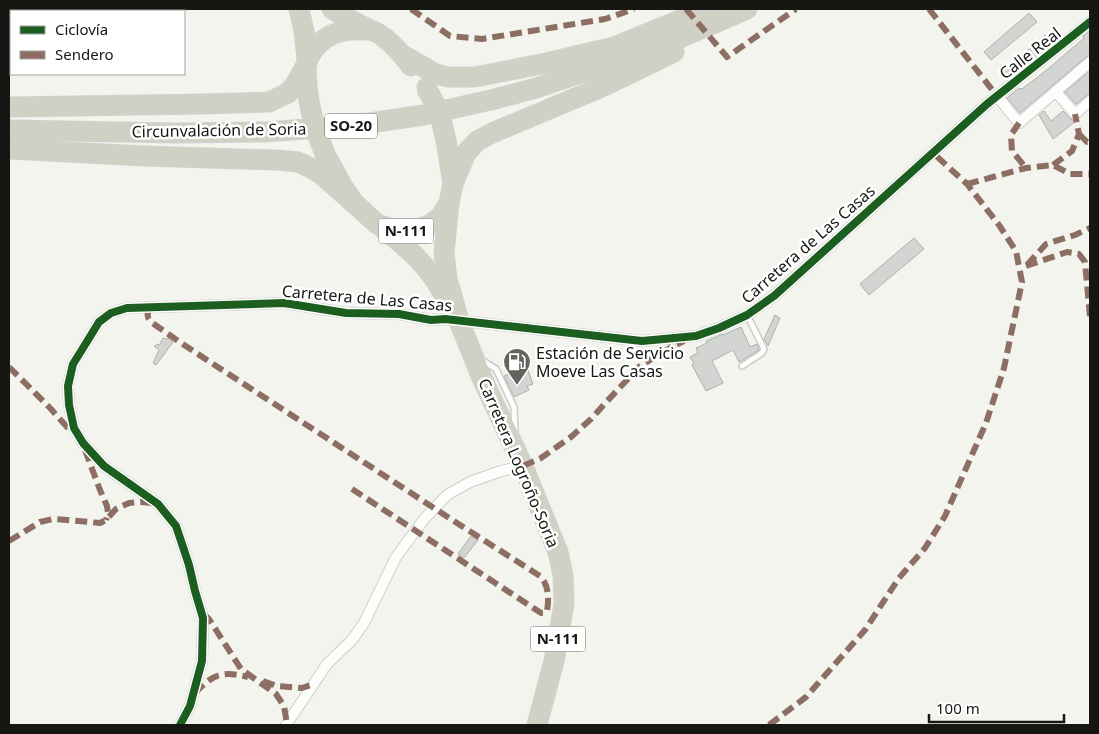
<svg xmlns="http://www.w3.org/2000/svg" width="1099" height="734" font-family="'Noto Sans',sans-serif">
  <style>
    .building { fill: #d3d5d3; stroke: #aeb0ae }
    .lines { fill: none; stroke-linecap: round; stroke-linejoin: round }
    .lane-casing { stroke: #cccdc9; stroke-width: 8 }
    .street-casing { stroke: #cccdc9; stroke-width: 12 }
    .highway-casing { stroke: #d1d1ce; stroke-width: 21 }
    .lane { stroke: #fdfdfc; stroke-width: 5 }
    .street { stroke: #fdfdfc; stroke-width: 10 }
    .highway { stroke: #d0d1c4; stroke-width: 19 }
    .highway-bridge-casing { stroke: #d1d1ce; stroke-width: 21; stroke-linecap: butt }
    .highway-bridge { stroke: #d0d1c4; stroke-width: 19 }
    .quiet { stroke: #8d6e63; stroke-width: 6; stroke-dasharray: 12 6; stroke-linecap: butt }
    .cycleway-casing { stroke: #fff; stroke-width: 11 }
    .cycleway { stroke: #1b5e20; stroke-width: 8 }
    .labels { text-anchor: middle; stroke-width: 5; stroke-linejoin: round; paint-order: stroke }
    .shield { fill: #fff; stroke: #5c5d5a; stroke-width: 1 }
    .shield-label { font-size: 15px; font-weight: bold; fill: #161713 }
    .street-label { font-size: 16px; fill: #161713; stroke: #fff }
    .poi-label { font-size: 16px; fill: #161713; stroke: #fff; text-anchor: start }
  </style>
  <rect width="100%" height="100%" fill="#f3f4ee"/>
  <g class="building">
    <polygon points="1029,13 1037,22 991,60 984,52"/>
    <polygon points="1090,31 1090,55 1086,57 1020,113 1007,98 1019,88 1022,89 1048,69 1084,38 1083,36"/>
    <polygon points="1045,35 1052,43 1007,79 1002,73"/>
    <polygon points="1090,71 1090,94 1086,96 1076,104 1065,92"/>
    <polygon points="1044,111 1051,121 1063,111 1070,119 1076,121 1053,139 1039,115"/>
    <polygon points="914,238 924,249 869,295 860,284"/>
    <polygon points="775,315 780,318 768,346 764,339"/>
    <polygon points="741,327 750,347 757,344 759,350 739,362 733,350 712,361 723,383 706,391 692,365 694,364 690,357 698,353 696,348 707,343 706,341 723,334 723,335"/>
    <polygon points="163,338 166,339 168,338 173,342 156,365 153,363 159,350 154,346 160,344"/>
    <polygon points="520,369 521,373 528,370 533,384 527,386 529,390 514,397 504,376"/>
    <polygon points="471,536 478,540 464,558 458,554"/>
  </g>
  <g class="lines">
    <defs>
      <g id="lane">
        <polyline points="672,347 678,357"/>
        <polyline points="480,359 496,369 514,407 515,433"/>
        <polyline points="742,366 762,353 764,349 747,315"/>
      </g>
      <g id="street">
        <polyline points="1056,92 1075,114 1090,101"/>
        <polyline points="997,96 1019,123 1090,62"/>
        <polyline points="180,725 190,706 202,661 203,618 195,591 189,565 176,526 158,504 104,466 83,443 74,428 69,405 68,386 73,364 83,348 99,322 111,313 127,308 284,303 346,313 399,314 431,320 445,319 642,341 696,336 719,328 747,315 774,296 987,104 1090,22"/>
        <polyline points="286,725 327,664 352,640 364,623 396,557 425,518 447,495 470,482 501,471 523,466"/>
      </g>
      <g id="highway">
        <polyline points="299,9 304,31 307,60"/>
        <polyline points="332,9 352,21 368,29"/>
        <polyline points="404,56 434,73 447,77 475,77 546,63 614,47 707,9"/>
        <path d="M309,102C308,92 304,67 308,59C318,38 337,29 359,30C362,30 367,30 370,30C384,33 403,55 411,66"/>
        <polyline points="9,107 203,104 269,102 288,93 295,85 307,63"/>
        <polyline points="9,130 177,133 264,132 349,126 424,115 495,99 536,88 577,74 661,46 747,9"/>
        <polyline points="9,149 144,156 276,160 298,162 311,168 321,174 354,203"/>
        <polyline points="325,154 343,187 354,203 377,224 399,231 413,230 428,226 441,216 449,203 453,184 446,140"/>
        <polyline points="453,184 466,153 477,141 492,133 604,86 674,52"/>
        <polyline points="449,203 444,253 447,278 459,321 482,378 523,466 558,552 563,575 564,604 554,661 537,725"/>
        <path d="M383,228C401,243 422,260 435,280C439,286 443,293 447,300"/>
      </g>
    </defs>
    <use href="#lane" class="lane-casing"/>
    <use href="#street" class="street-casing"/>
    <use href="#highway" class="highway-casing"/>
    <use href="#lane" class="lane"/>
    <use href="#street" class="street"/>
    <use href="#highway" class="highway"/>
    <defs>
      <g id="highway-bridge">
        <polyline points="426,87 439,112 446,140"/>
        <polyline points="309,102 315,128 325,154"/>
      </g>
    </defs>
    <use href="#highway-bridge" class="highway-bridge-casing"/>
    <use href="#highway-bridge" class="highway-bridge"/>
    <g class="quiet">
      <polyline points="411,9 450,36 482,39 605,19 634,9"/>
      <polyline points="686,9 727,57 796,9"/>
      <polyline points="929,9 997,96"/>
      <polyline points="1019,123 1011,135 1012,151 1026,168"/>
      <polyline points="1079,134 1087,142 1090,142"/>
      <polyline points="1053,165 1072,151 1079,134 1075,114"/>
      <polyline points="967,184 1026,168 1053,165 1070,174 1090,174"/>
      <polyline points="1027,265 1046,244 1075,235 1090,228"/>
      <polyline points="1026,266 1067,252 1079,254 1085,262 1090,317"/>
      <path d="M150,308C146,314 147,317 151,322L181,343L460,525L540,576C549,585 549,599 547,611L545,613H541L352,489"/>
      <polyline points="9,367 51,409 67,427 74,428"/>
      <polyline points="85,450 100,490 107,506 108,513 106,520"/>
      <polyline points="523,466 541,458 571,437 591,419 610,398 640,366 670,348 684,341"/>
      <polyline points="9,541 40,522 53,519 67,520 100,523 106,520 116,509 129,503 141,502 153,503"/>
      <polyline points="204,614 209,619 241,669 276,694 284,706 287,724"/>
      <polyline points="263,681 277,686 302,688 314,684"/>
      <path d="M195,693C214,673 222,671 248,677"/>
      <polyline points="769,725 806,697 865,630 899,578 925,548 945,516 986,423 1004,368 1022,282 1016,251 999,225 967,184 933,153"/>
    </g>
    <defs>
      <polyline id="cycleway" points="180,725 190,706 202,661 203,618 195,591 189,565 176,526 158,504 104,466 83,443 74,428 69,405 68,386 73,364 83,348 99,322 111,313 127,308 284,303 346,313 399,314 431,320 445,319 642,341 696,336 719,328 747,315 774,296 987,104 1090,22"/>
    </defs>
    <use href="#cycleway" class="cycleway-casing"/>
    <use href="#cycleway" class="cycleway"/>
  </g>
  <defs>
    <symbol id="fuel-pin" viewBox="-11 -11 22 30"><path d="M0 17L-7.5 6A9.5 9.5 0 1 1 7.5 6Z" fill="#636460" stroke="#fff"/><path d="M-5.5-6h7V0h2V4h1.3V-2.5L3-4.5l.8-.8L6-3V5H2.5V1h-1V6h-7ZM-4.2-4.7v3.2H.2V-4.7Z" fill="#fff"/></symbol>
  </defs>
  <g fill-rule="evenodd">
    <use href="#fuel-pin" x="501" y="346" width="32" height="43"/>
  </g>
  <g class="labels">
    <g class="shield">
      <rect x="325" y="113.5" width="52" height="25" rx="4"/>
      <rect x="378.5" y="218.5" width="55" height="25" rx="4"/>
      <rect x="530.5" y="626.5" width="55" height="25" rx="4"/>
    </g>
    <g class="shield-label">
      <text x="351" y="131">SO-20</text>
      <text x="406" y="236">N-111</text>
      <text x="558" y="644">N-111</text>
    </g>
    <g class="street-label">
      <text transform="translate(1030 53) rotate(-38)" y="6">Calle Real</text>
      <text transform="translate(219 130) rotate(-1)" y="6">Circunvalación de Soria</text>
      <text transform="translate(808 244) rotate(-41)" y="6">Carretera de Las Casas</text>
      <text transform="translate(367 298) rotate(5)" y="6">Carretera de Las Casas</text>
      <text transform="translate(519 463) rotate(67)" y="6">Carretera Logroño-Soria</text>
    </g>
    <g class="poi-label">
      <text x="536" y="359">Estación de Servicio<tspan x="536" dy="18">Moeve Las Casas</tspan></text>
    </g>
  </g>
  <rect width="1099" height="734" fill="none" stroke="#161713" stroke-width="20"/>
  <rect x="10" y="10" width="175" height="65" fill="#ffffff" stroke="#a2a2a1"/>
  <rect x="20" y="26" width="25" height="8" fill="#1b5e20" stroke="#a2a2a1"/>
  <text x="55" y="35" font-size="15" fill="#161713">Ciclovía</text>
  <rect x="20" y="51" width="25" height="8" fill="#8d6e63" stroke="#a2a2a1"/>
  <text x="55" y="60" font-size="15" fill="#161713">Sendero</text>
  <path d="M929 714v8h135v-8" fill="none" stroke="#161713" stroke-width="2.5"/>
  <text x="936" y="714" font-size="15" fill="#161713" stroke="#ffffff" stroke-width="4" paint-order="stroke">100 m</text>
</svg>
